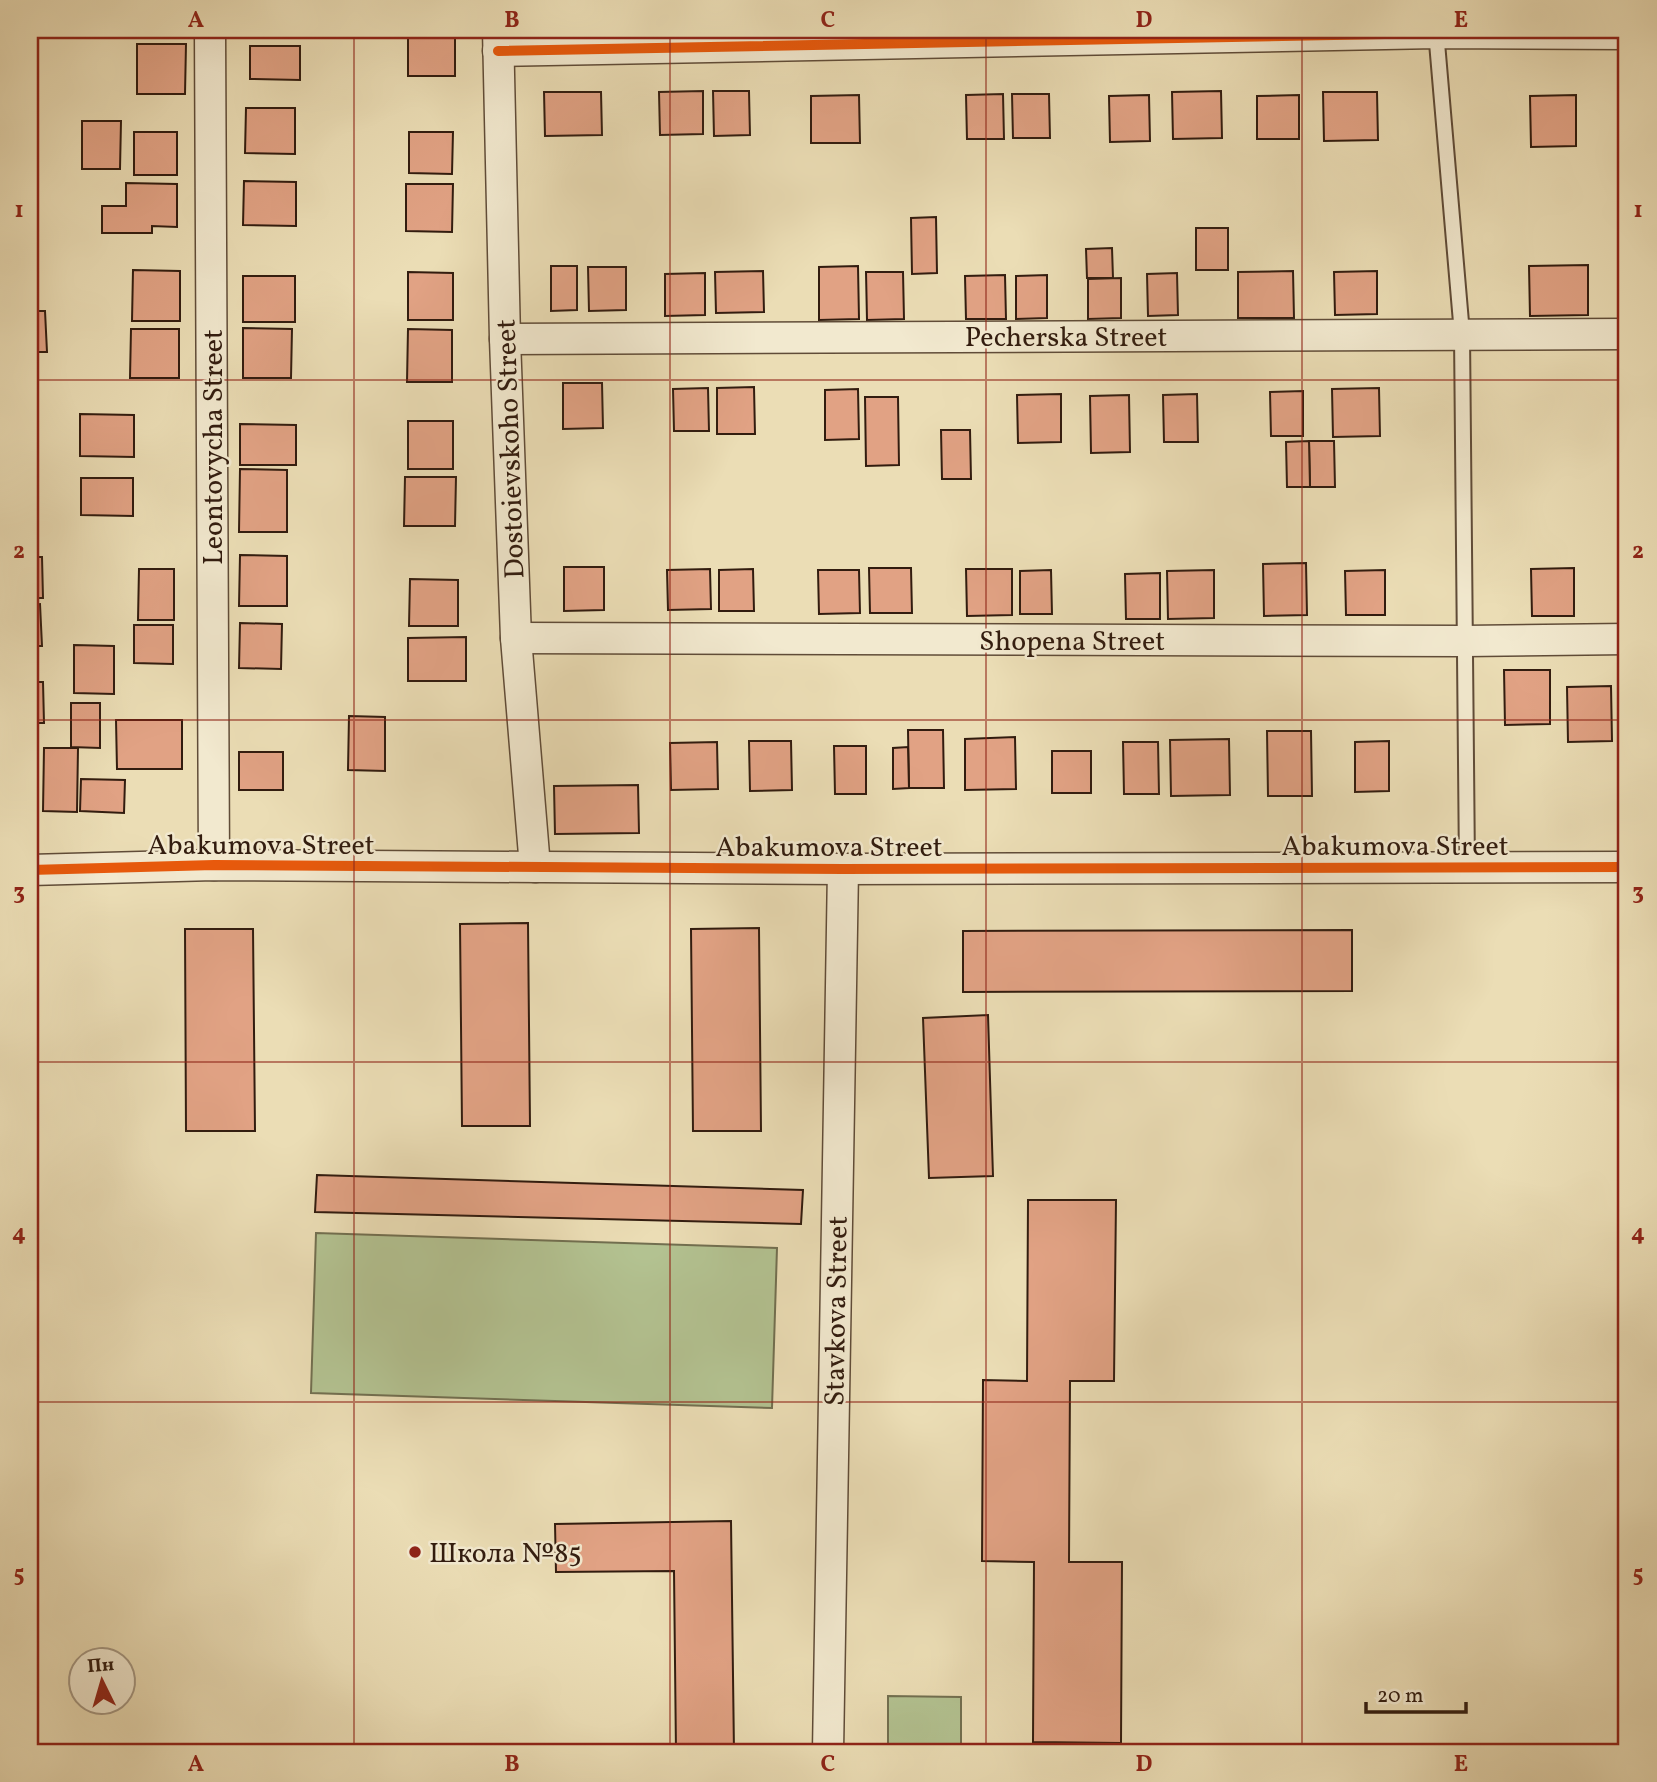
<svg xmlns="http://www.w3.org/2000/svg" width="1657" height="1782" font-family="Vollkorn,serif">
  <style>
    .green { fill: #b3c291; stroke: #726f50; stroke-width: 2 }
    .building { fill: #e1a284; stroke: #321c0f; stroke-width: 2 }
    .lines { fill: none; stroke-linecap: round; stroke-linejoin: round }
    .lane-casing { stroke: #604c38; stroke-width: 18 }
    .street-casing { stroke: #604c38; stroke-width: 33 }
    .lane { stroke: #f2e9cf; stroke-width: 14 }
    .street { stroke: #f2e9cf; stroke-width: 30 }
    .cycleway-casing { stroke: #f2e9cf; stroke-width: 15 }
    .cycleway { stroke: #e8590c; stroke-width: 10 }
    .grid { fill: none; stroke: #8f2418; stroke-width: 2; stroke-opacity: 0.55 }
    .poi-dot { fill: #8f2418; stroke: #f2e9cf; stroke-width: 2.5 }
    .labels { text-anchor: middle; stroke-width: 5; stroke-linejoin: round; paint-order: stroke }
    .street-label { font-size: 28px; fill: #321c0f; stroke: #f2e9cf }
    .poi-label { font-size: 28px; fill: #321c0f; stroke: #f2e9cf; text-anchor: start }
    .neatline { fill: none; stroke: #8f2418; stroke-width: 2.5 }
    .grid-label { font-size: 23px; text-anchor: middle; font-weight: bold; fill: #8f2418 }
  </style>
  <rect width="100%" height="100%" fill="#ebddb5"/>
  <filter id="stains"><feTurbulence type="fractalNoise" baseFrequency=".00286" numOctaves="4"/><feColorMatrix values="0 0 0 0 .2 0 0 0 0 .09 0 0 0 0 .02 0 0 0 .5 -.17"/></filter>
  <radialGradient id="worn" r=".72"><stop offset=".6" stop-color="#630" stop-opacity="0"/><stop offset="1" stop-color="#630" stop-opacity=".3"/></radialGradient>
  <g class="green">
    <polygon points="316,1233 777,1248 772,1408 311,1393"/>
    <polygon points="888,1696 961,1697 961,1752 888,1752"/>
  </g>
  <g class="building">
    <polygon points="249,30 297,30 296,32 249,32"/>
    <rect x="408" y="36" width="47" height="40"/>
    <polygon points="137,44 186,44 185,94 137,94"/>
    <polygon points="250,46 300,46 300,80 250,79"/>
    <polygon points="703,91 703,134 660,135 659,92"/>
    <polygon points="713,91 749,91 750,135 714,136"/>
    <polygon points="1221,91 1222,138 1173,139 1172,92"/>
    <polygon points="544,92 601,92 602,135 545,136"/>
    <polygon points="1323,92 1377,92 1378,140 1324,141"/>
    <polygon points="1003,94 1004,139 967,139 966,95"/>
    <polygon points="1012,94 1049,94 1050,138 1013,138"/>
    <polygon points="859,95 860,143 811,143 811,96"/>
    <polygon points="1149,95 1150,141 1110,142 1109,96"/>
    <polygon points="1299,95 1299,139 1257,139 1257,96"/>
    <polygon points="1576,95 1576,146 1531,147 1530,96"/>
    <polygon points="246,108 295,108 295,154 245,153"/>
    <polygon points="82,121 121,121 120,169 82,169"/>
    <rect x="134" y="132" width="43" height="43"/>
    <polygon points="409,132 453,132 452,174 409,173"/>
    <polygon points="244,181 296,182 296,226 243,225"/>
    <polygon points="126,183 177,184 177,227 152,226 152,233 102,233 102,206 126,206"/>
    <polygon points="406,184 453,184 452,232 406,231"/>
    <polygon points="936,217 937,273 912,274 911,218"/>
    <rect x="1196" y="228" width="32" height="42"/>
    <polygon points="1112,248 1113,278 1087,278 1086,249"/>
    <polygon points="1588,265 1588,315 1530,316 1529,266"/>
    <polygon points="551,266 577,266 577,310 551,311"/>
    <polygon points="858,266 859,319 819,320 819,267"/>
    <polygon points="588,267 626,267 626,310 589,311"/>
    <polygon points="133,270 180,271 180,321 132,321"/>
    <polygon points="763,271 764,312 716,313 715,272"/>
    <polygon points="1293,271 1294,318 1238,318 1238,272"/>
    <polygon points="1377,271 1377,314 1335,315 1334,272"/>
    <polygon points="408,272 453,273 453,320 408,320"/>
    <polygon points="866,272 903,272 904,319 867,320"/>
    <polygon points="705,273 705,315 665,316 665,274"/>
    <polygon points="1177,273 1178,315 1148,316 1147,274"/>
    <polygon points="1005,275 1006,319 966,319 965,276"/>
    <polygon points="1047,275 1047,318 1016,319 1016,276"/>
    <rect x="243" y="276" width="52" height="46"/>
    <polygon points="1121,278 1121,318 1088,319 1088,279"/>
    <polygon points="30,311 45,311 47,352 30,352"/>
    <polygon points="243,328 292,329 291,378 243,378"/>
    <polygon points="131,329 179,329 179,378 130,378"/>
    <polygon points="408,329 452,330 452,382 407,382"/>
    <polygon points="563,383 602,383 603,428 563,429"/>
    <polygon points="754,387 755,434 717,434 717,388"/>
    <polygon points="708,388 709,431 674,431 673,389"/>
    <polygon points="1379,388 1380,436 1333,437 1332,389"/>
    <polygon points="858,389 859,439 825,440 825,390"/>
    <polygon points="1303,391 1303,436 1271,436 1270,392"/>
    <polygon points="1061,394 1061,442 1018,443 1017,395"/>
    <polygon points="1197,394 1198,442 1164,442 1163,395"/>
    <polygon points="1129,395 1130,452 1091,453 1090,396"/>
    <polygon points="865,397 898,397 899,465 866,466"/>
    <polygon points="80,414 134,415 134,457 80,456"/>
    <rect x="408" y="421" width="45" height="48"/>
    <polygon points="240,424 296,425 296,465 240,465"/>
    <polygon points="941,430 970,430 971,479 942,479"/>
    <polygon points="1309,441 1334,441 1335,487 1310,487"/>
    <polygon points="1309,441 1310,487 1287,487 1286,442"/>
    <polygon points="240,469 287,470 287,532 239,532"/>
    <polygon points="405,477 456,477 455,526 404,526"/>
    <polygon points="81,478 133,478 133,516 81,515"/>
    <polygon points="240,555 287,556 287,606 239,606"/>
    <polygon points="30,557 42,557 43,598 30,598"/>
    <polygon points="1306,563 1307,615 1264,616 1263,564"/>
    <polygon points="564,567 604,567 604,610 564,611"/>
    <polygon points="869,568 911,568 912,613 870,613"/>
    <polygon points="1574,568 1574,616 1532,616 1531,569"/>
    <polygon points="139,569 174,569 174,620 138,620"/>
    <polygon points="710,569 711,609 668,610 667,570"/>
    <polygon points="753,569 754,611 719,611 719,570"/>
    <polygon points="966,569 1012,569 1012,615 967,616"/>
    <polygon points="818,570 859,570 860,613 819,614"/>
    <polygon points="1051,570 1052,614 1020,614 1020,571"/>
    <polygon points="1214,570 1214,618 1168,619 1167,571"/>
    <polygon points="1385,570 1385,615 1346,615 1345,571"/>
    <polygon points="1160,573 1160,619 1126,619 1125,574"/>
    <polygon points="410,579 458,580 458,626 409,626"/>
    <polygon points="40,604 42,646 30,646 30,605"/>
    <polygon points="240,623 282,624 281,669 239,668"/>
    <polygon points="134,625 173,625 173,664 134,663"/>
    <polygon points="466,637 466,681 408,681 408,638"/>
    <polygon points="74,645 114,646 114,694 74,693"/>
    <polygon points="1504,670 1550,670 1550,724 1505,725"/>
    <polygon points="30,682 43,682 44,723 30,723"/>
    <polygon points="1611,686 1612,741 1568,742 1567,687"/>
    <polygon points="71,703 100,703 100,748 71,747"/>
    <polygon points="349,716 385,717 385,771 348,770"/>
    <polygon points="116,720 182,720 182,769 117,769"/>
    <polygon points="908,730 943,730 944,788 909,788"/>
    <polygon points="1267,731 1311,731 1312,796 1268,796"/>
    <polygon points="1015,737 1016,789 965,790 965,739"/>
    <polygon points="1229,739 1230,795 1171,796 1170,740"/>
    <polygon points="749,741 791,741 792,790 750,791"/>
    <polygon points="1389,741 1389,791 1355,792 1355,742"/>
    <polygon points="717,742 718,789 671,790 670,743"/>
    <polygon points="1123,742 1158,742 1159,794 1124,794"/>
    <polygon points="834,746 866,746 866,794 835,794"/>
    <polygon points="908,747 909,788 893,789 893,748"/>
    <polygon points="44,748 78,748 77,812 43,811"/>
    <rect x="1052" y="751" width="39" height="42"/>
    <rect x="239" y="752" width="44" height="38"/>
    <polygon points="81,779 125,780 124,813 80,811"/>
    <polygon points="638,785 639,833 555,834 554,786"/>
    <polygon points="528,923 530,1126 462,1126 460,924"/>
    <polygon points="759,928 761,1131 693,1131 691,929"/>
    <polygon points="185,929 253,929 255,1131 186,1131"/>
    <polygon points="1352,930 1352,991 963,992 963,931"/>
    <polygon points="988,1015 993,1176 929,1178 923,1018"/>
    <polygon points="317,1175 803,1190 801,1224 315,1212"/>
    <polygon points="1028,1200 1116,1200 1114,1381 1070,1381 1069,1562 1122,1562 1121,1743 1033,1742 1034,1562 982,1561 983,1380 1027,1381"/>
    <polygon points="731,1521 734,1752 676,1752 674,1571 556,1572 555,1524"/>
  </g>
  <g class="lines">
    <defs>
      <polyline id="lane" points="1436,31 1462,334 1467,868"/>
      <g id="street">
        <polyline points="210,30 214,865"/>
        <polyline points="498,30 505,339 516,638 535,867"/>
        <polyline points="498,51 1436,33 1627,34"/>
        <polyline points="505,339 1627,334"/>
        <polyline points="516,638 1465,641 1627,639"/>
        <polyline points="30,870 214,865 843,869 1627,867"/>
        <polyline points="828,1752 843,869"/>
      </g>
    </defs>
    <use href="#lane" class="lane-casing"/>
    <use href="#street" class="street-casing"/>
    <use href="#lane" class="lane"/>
    <use href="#street" class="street"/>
    <defs>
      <g id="cycleway">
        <polyline points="498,51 1436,33 1627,34"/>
        <polyline points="30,870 214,865 843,869 1627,867"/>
      </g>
    </defs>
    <use href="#cycleway" class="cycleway-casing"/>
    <use href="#cycleway" class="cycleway"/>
  </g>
  <path class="grid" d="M354,30V1752M670,30V1752M986,30V1752M1302,30V1752M30,380H1627M30,720H1627M30,1062H1627M30,1402H1627"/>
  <circle class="poi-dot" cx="415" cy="1552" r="7"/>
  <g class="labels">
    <g class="street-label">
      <text x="1066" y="346">Pecherska Street</text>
      <text transform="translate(212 447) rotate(-90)" y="10">Leontovycha Street</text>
      <text transform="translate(509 449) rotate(-92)" y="10">Dostoievskoho Street</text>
      <text x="1072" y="650">Shopena Street</text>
      <text x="261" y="854">Abakumova Street</text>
      <text x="1395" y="855">Abakumova Street</text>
      <text x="829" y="856">Abakumova Street</text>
      <text transform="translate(835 1311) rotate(-89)" y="10">Stavkova Street</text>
    </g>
    <g class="poi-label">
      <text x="429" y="1562">Школа №85</text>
    </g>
  </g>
  <rect width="1657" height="1782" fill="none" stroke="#ebddb5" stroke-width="77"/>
  <g transform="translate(102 1681) rotate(355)"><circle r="33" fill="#f2e9cf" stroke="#a59782" stroke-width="2"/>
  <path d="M0-5L12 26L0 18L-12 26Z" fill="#8f2418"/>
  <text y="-10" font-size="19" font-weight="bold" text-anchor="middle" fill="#321c0f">Пн</text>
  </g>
  <path d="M1366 1702v10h100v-10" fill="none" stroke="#321c0f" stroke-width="3.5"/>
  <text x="1377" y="1702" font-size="21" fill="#321c0f" stroke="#f2e9cf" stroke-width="5" paint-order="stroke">20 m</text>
  <rect x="38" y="38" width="1580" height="1706" class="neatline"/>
  <g class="grid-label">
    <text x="196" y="27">A</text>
    <text x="512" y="27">B</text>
    <text x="828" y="27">C</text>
    <text x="1144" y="27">D</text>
    <text x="1461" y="27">E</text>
    <text x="19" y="217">1</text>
    <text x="1638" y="217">1</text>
    <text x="19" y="558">2</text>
    <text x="1638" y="558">2</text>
    <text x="19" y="899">3</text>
    <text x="1638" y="899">3</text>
    <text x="19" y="1240">4</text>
    <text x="1638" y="1240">4</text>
    <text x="19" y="1581">5</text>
    <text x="1638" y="1581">5</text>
    <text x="196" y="1771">A</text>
    <text x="512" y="1771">B</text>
    <text x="828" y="1771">C</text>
    <text x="1144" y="1771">D</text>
    <text x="1461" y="1771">E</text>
  </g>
  <rect width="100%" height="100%" filter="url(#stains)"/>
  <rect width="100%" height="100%" fill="url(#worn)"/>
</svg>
